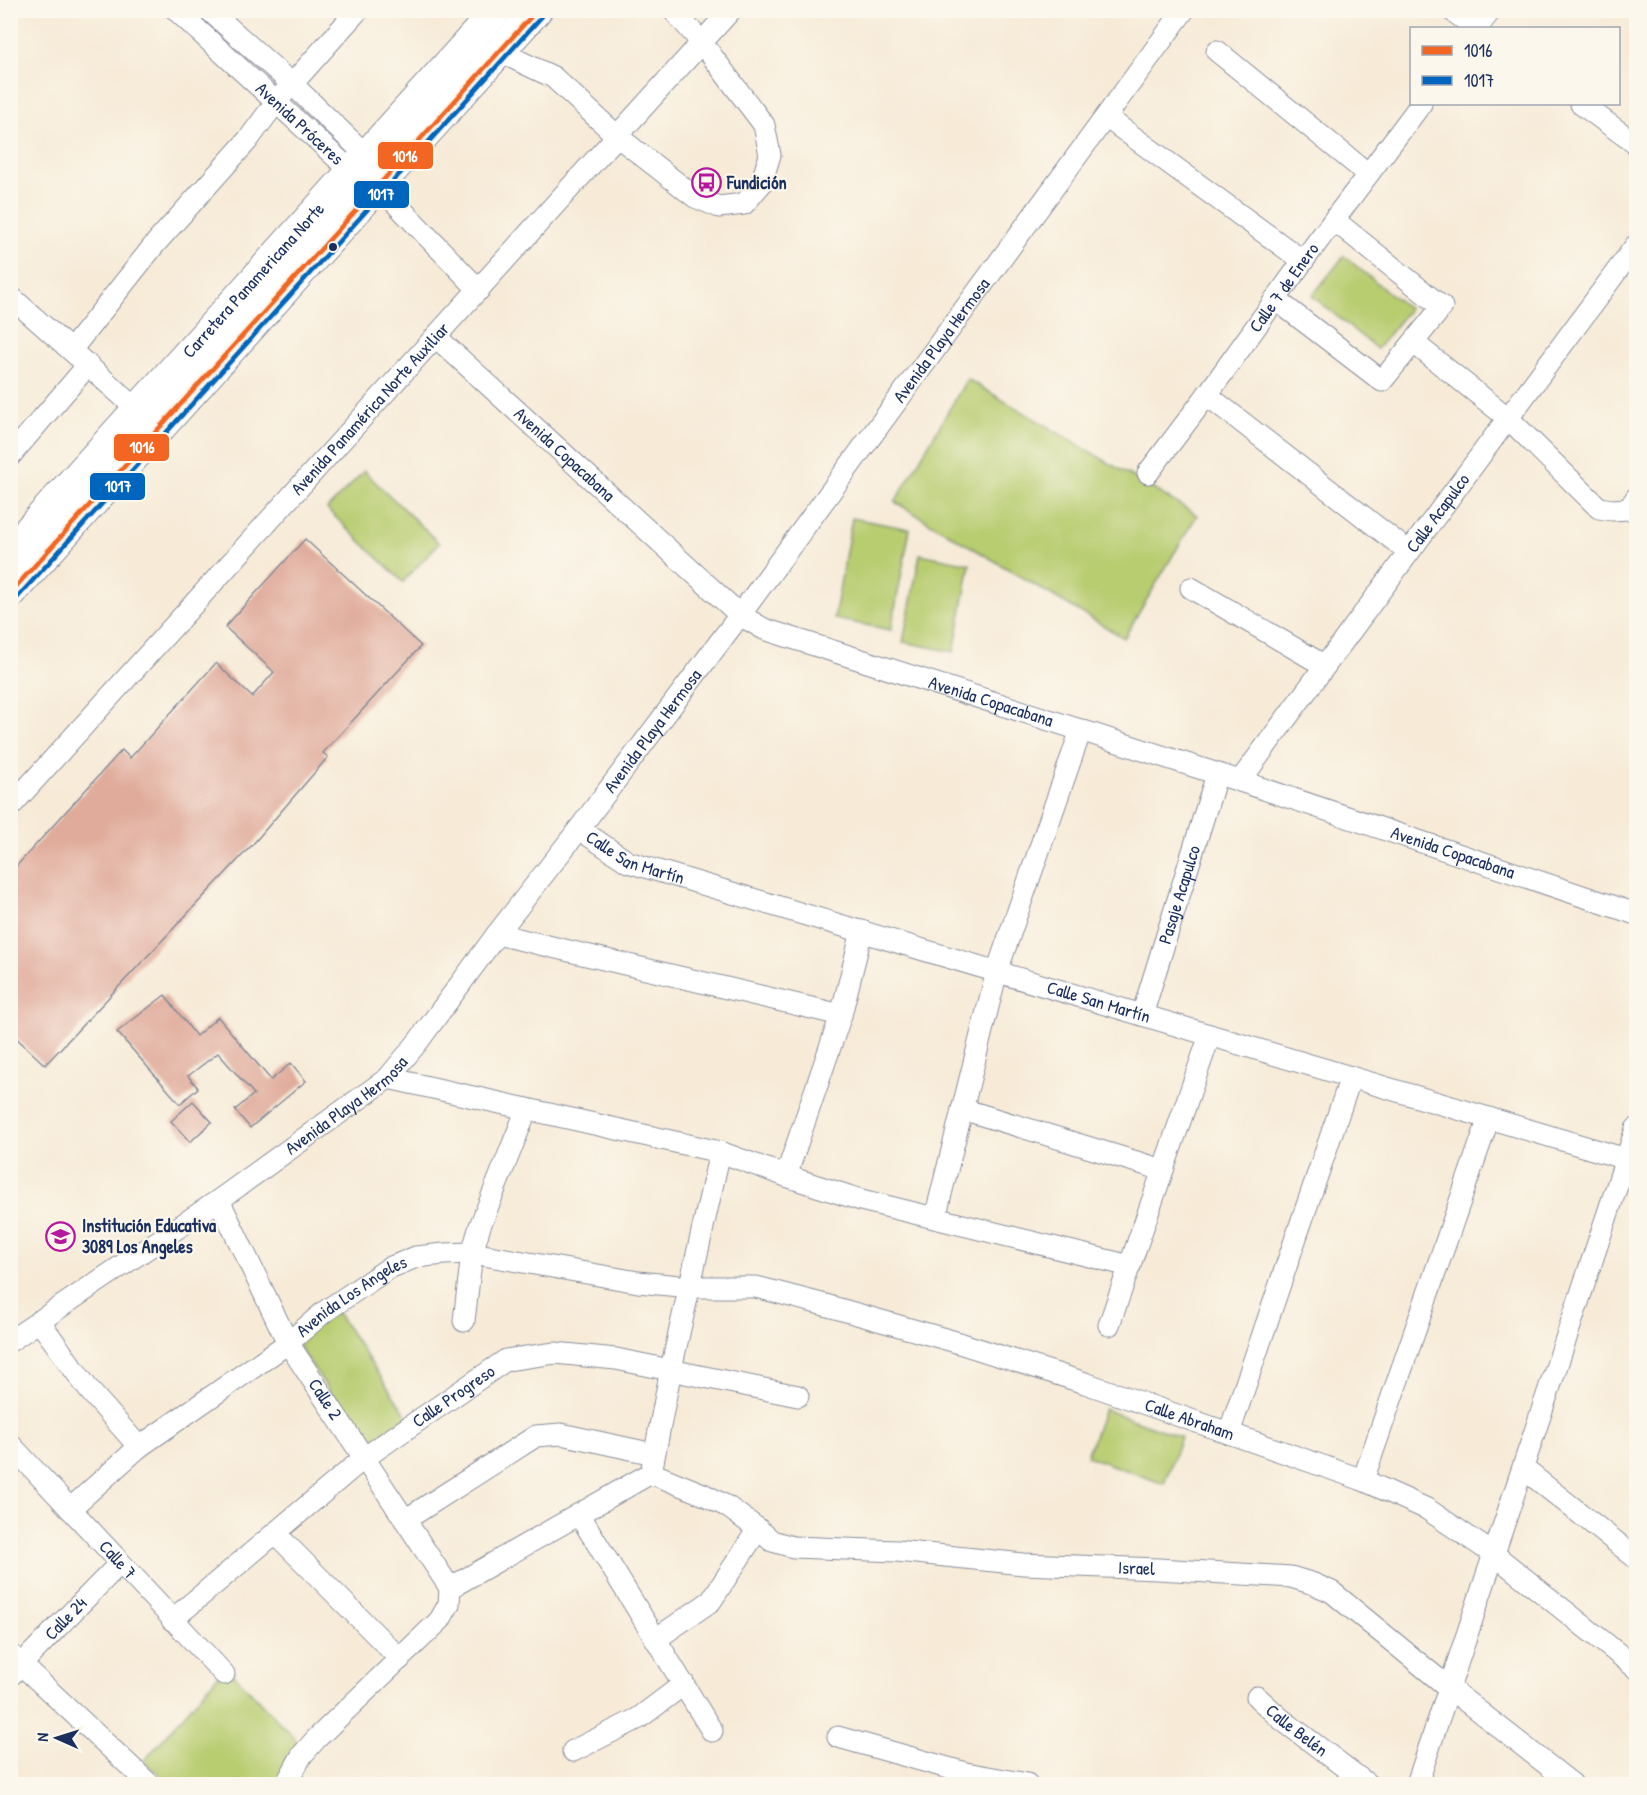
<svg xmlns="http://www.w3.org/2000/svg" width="1647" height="1795" font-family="'Patrick Hand',sans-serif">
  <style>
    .green { fill: #b8cc6f; stroke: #6a7e66; stroke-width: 1.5 }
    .building { fill: #e0ab9b }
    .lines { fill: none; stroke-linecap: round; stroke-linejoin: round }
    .minor-casing { stroke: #898d9b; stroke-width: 23 }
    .highway-casing { stroke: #898d9b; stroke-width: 32 }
    .minor { stroke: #fff; stroke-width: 21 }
    .highway { stroke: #fff; stroke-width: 30 }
    .bus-1-casing { stroke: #fbf7ec; stroke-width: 9 }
    .bus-2-casing { stroke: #fbf7ec; stroke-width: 9 }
    .bus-1 { stroke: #f26522; stroke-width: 4.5 }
    .bus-2 { stroke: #0065bd; stroke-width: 4.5 }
    .bus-dot { fill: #1b2f5e; stroke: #fbf7ec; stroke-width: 2 }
    .labels { text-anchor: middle; stroke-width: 4.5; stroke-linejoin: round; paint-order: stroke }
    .street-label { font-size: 18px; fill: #1b2f5e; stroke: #fbf7ec }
    .poi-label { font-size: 18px; font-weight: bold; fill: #1b2f5e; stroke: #fbf7ec; text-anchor: start }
    .line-badge { stroke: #fbf7ec; stroke-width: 2 }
    .badge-label { font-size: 16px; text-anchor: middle; font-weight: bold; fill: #fff }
  </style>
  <rect width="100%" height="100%" fill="#fbf7ec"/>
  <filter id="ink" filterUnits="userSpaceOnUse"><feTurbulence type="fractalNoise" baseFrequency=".0167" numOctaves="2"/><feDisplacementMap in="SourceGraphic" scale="12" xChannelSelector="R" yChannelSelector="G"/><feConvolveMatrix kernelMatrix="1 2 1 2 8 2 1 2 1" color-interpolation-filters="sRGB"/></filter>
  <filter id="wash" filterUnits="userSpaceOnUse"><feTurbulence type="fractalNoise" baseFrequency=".008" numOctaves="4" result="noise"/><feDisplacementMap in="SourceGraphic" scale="24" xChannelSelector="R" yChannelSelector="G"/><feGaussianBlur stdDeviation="1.35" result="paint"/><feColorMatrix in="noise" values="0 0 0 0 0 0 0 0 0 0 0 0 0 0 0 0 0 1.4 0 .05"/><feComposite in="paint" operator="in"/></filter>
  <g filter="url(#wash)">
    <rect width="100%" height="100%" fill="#f7ebd8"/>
    <g class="green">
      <polygon points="1344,256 1409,309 1377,349 1312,296"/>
      <polygon points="967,379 1197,515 1124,638 895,502"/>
      <polygon points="364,471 439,543 403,582 327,509"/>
      <polygon points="852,518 910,529 891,630 834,619"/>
      <polygon points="920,554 970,564 954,652 903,642"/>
      <polygon points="335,1310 408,1417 366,1445 300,1348 301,1335"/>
      <polygon points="1104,1409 1181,1437 1164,1484 1087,1456"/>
      <polygon points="226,1666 300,1744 277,1784 170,1784 144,1761"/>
    </g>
    <g id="blocks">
      <g class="building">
        <polygon points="305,539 421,646 323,753 328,757 253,844 45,1065 10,1032 10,873 122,750 130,758 216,663 252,697 274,672 225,627"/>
        <polygon points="165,995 196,1036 218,1017 271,1080 291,1063 306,1081 250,1128 235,1110 254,1094 218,1053 188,1076 198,1088 180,1104 117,1032"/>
        <polygon points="193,1101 212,1122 190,1142 171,1121"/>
      </g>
    </g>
  </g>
  <g filter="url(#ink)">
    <use href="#blocks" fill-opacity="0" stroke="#898d9b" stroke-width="1.5"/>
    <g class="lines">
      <defs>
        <g id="minor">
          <path id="s1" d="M176,10L352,172L379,186L479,290"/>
          <polyline points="209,10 292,84 367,156 371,166"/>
          <polyline points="1451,10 1476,28"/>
          <polyline points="1477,28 1491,10"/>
          <polyline points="1217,51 1368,174"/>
          <polyline points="500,52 553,77 617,136 695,197 719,207 744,204 761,184 770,155 764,125 702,43 673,10"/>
          <polyline points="1581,104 1636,144"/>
          <polyline points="1106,117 1303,261"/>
          <polyline points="10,296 138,410"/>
          <polyline points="1275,299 1382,381 1442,307 1334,220"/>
          <path id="s2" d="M436,337L740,615L764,629L1240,781L1636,914"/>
          <polyline points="1414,343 1508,418 1599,508 1612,510 1629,509 1636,498"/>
          <polyline points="71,350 155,244 248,140 276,102 358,10"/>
          <polyline points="1207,395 1409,552"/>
          <polyline points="10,456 88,365"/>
          <path id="s3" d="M1148,473L1207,395L1303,261L1421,104"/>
          <polyline points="1191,588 1325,666"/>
          <path id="s4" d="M1240,781L1636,245"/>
          <path id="s5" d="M10,807L731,10"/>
          <path id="s6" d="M579,829L628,862L1626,1159"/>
          <polyline points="497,934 841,1015"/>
          <path id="s7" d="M1142,1015L1217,774"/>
          <polyline points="388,1078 720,1152 786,1176 861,1200 1130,1266"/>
          <polyline points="962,1109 1163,1170"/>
          <polyline points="786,1176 841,1015 862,931"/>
          <path id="s8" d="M219,1200L288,1343L450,1588"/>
          <polyline points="935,1218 997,971 1081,730"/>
          <polyline points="39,1321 89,1390 139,1447"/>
          <polyline points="464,1321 472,1253 480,1226 527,1109"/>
          <polyline points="1109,1325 1210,1035"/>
          <path id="s9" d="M10,1341L219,1200L388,1078L417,1043L497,934L579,829L740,615L1184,10"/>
          <polyline points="1229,1433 1351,1077"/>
          <path id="s10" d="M10,1444L224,1674"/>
          <polyline points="1524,1469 1636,1558"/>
          <path id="s11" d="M651,1473L705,1495L728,1507L758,1529L772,1541L793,1547L897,1551L1023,1564L1158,1569L1291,1577L1314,1584L1332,1592L1449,1688L1572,1784"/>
          <polyline points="1363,1480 1489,1118"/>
          <path id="s12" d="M70,1509L139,1447L288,1343L324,1312L389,1268L416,1257L444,1254L472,1253L638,1282L690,1287H756L825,1305L956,1342L1085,1383L1363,1480L1427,1509L1495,1555L1636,1668"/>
          <polyline points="579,1514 712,1731"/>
          <polyline points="405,1520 536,1436 561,1434 654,1454"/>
          <polyline points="275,1533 400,1659"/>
          <path id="s13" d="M172,1620L364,1458L506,1360L555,1353L616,1359L798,1396"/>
          <polyline points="656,1639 711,1601 758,1529"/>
          <polyline points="10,1654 149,1784"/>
          <path id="s14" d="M10,1676L120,1563"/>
          <path id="s15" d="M1257,1697L1281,1719L1367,1784"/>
          <polyline points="838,1737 966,1773 1027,1784"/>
          <polyline points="573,1751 639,1718 684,1684"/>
          <polyline points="286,1784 302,1755 316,1739 440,1620 449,1604 450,1588 651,1473 671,1369 720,1152"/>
          <polyline points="1417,1784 1636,1129"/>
        </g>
        <g id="highway">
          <path id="s16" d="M10,551L497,10"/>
          <polyline points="10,594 537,10"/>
        </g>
      </defs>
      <use href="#minor" class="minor-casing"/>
      <use href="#highway" class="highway-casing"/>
      <use href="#minor" class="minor"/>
      <use href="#highway" class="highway"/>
      <defs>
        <polyline id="bus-1" points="10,593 537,10"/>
        <polyline id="bus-2" points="16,599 543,15"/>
      </defs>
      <use href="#bus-1" class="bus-1-casing"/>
      <use href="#bus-2" class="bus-2-casing"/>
      <use href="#bus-1" class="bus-1"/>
      <use href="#bus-2" class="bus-2"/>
    </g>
  </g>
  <defs>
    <symbol id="bus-ring" viewBox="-11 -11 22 22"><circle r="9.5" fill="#fbf7ec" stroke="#b5179e" stroke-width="1.5"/><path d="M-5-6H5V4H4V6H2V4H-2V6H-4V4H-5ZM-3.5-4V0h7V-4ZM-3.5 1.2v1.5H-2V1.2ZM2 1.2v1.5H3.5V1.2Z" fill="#b5179e"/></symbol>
    <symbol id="school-ring" viewBox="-11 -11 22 22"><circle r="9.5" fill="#fbf7ec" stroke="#b5179e" stroke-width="1.5"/><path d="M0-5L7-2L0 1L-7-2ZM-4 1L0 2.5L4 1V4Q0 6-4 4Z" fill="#b5179e"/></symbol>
  </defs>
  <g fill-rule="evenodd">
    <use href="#bus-ring" x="690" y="166" width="33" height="33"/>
    <use href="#school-ring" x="44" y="1220" width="33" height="33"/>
  </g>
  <circle class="bus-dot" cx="333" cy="247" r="5"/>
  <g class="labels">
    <g class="street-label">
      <text dy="6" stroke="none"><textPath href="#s1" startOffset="168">Avenida Próceres</textPath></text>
      <text dy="6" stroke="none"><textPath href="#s16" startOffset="364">Carretera Panamericana Norte</textPath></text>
      <text dy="6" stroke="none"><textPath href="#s3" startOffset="230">Calle 7 de Enero</textPath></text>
      <text dy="6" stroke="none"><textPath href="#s9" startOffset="1383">Avenida Playa Hermosa</textPath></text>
      <text dy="6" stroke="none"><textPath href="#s5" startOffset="537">Avenida Panamérica Norte Auxiliar</textPath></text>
      <text dy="6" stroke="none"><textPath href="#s2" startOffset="174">Avenida Copacabana</textPath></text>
      <text dy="6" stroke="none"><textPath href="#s4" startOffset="333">Calle Acapulco</textPath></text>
      <text dy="6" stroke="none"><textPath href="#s2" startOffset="678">Avenida Copacabana</textPath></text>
      <text dy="6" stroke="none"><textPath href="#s9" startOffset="897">Avenida Playa Hermosa</textPath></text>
      <text dy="6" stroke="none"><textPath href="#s2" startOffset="1164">Avenida Copacabana</textPath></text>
      <text dy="6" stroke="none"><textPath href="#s6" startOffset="64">Calle San Martín</textPath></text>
      <text dy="6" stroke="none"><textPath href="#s7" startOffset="126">Pasaje Acapulco</textPath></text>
      <text dy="6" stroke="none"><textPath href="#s6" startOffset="550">Calle San Martín</textPath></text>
      <text dy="6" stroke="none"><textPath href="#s9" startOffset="411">Avenida Playa Hermosa</textPath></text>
      <text dy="6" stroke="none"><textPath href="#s12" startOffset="354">Avenida Los Angeles</textPath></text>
      <text dy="6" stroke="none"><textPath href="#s13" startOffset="360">Calle Progreso</textPath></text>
      <text dy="6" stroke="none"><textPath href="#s8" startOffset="226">Calle 2</textPath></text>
      <text dy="6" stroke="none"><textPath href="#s12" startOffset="1226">Calle Abraham</textPath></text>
      <text dy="6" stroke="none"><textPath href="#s10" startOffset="158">Calle 7</textPath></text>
      <text dy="6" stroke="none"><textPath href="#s11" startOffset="506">Israel</textPath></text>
      <text dy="6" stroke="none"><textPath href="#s14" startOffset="80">Calle 24</textPath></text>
      <text dy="6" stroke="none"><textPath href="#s15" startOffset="52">Calle Belén</textPath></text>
    </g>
    <g class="poi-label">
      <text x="727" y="189">Fundición</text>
      <text x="82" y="1232">Institución Educativa<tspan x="82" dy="21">3089 Los Angeles</tspan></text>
    </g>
  </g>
  <g class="line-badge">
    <rect x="377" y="141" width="57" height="29" rx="6" fill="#f26522"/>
    <rect x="353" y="180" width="57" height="29" rx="6" fill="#0065bd"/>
    <rect x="113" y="433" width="57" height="29" rx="6" fill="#f26522"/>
    <rect x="89" y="472" width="57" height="29" rx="6" fill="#0065bd"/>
  </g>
  <g class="badge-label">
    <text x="405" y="162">1016</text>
    <text x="381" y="200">1017</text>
    <text x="142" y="453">1016</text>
    <text x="118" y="492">1017</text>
  </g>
  <rect width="1647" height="1795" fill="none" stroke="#fbf7ec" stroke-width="36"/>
  <rect x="1410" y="27" width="210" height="78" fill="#fbf7ec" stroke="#a1a7b3" stroke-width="1.5"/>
  <rect x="1422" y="46" width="30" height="9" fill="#f26522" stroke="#a1a7b3" stroke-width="1.5"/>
  <text x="1464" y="57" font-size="18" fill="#1b2f5e">1016</text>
  <rect x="1422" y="76" width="30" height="9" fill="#0065bd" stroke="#a1a7b3" stroke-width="1.5"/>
  <text x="1464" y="87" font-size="18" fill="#1b2f5e">1017</text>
  <g transform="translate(57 1738) rotate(273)" stroke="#fbf7ec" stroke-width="4.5" paint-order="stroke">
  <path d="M0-4.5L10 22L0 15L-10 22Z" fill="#1b2f5e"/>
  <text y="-9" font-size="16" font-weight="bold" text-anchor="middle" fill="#1b2f5e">N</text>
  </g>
</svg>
